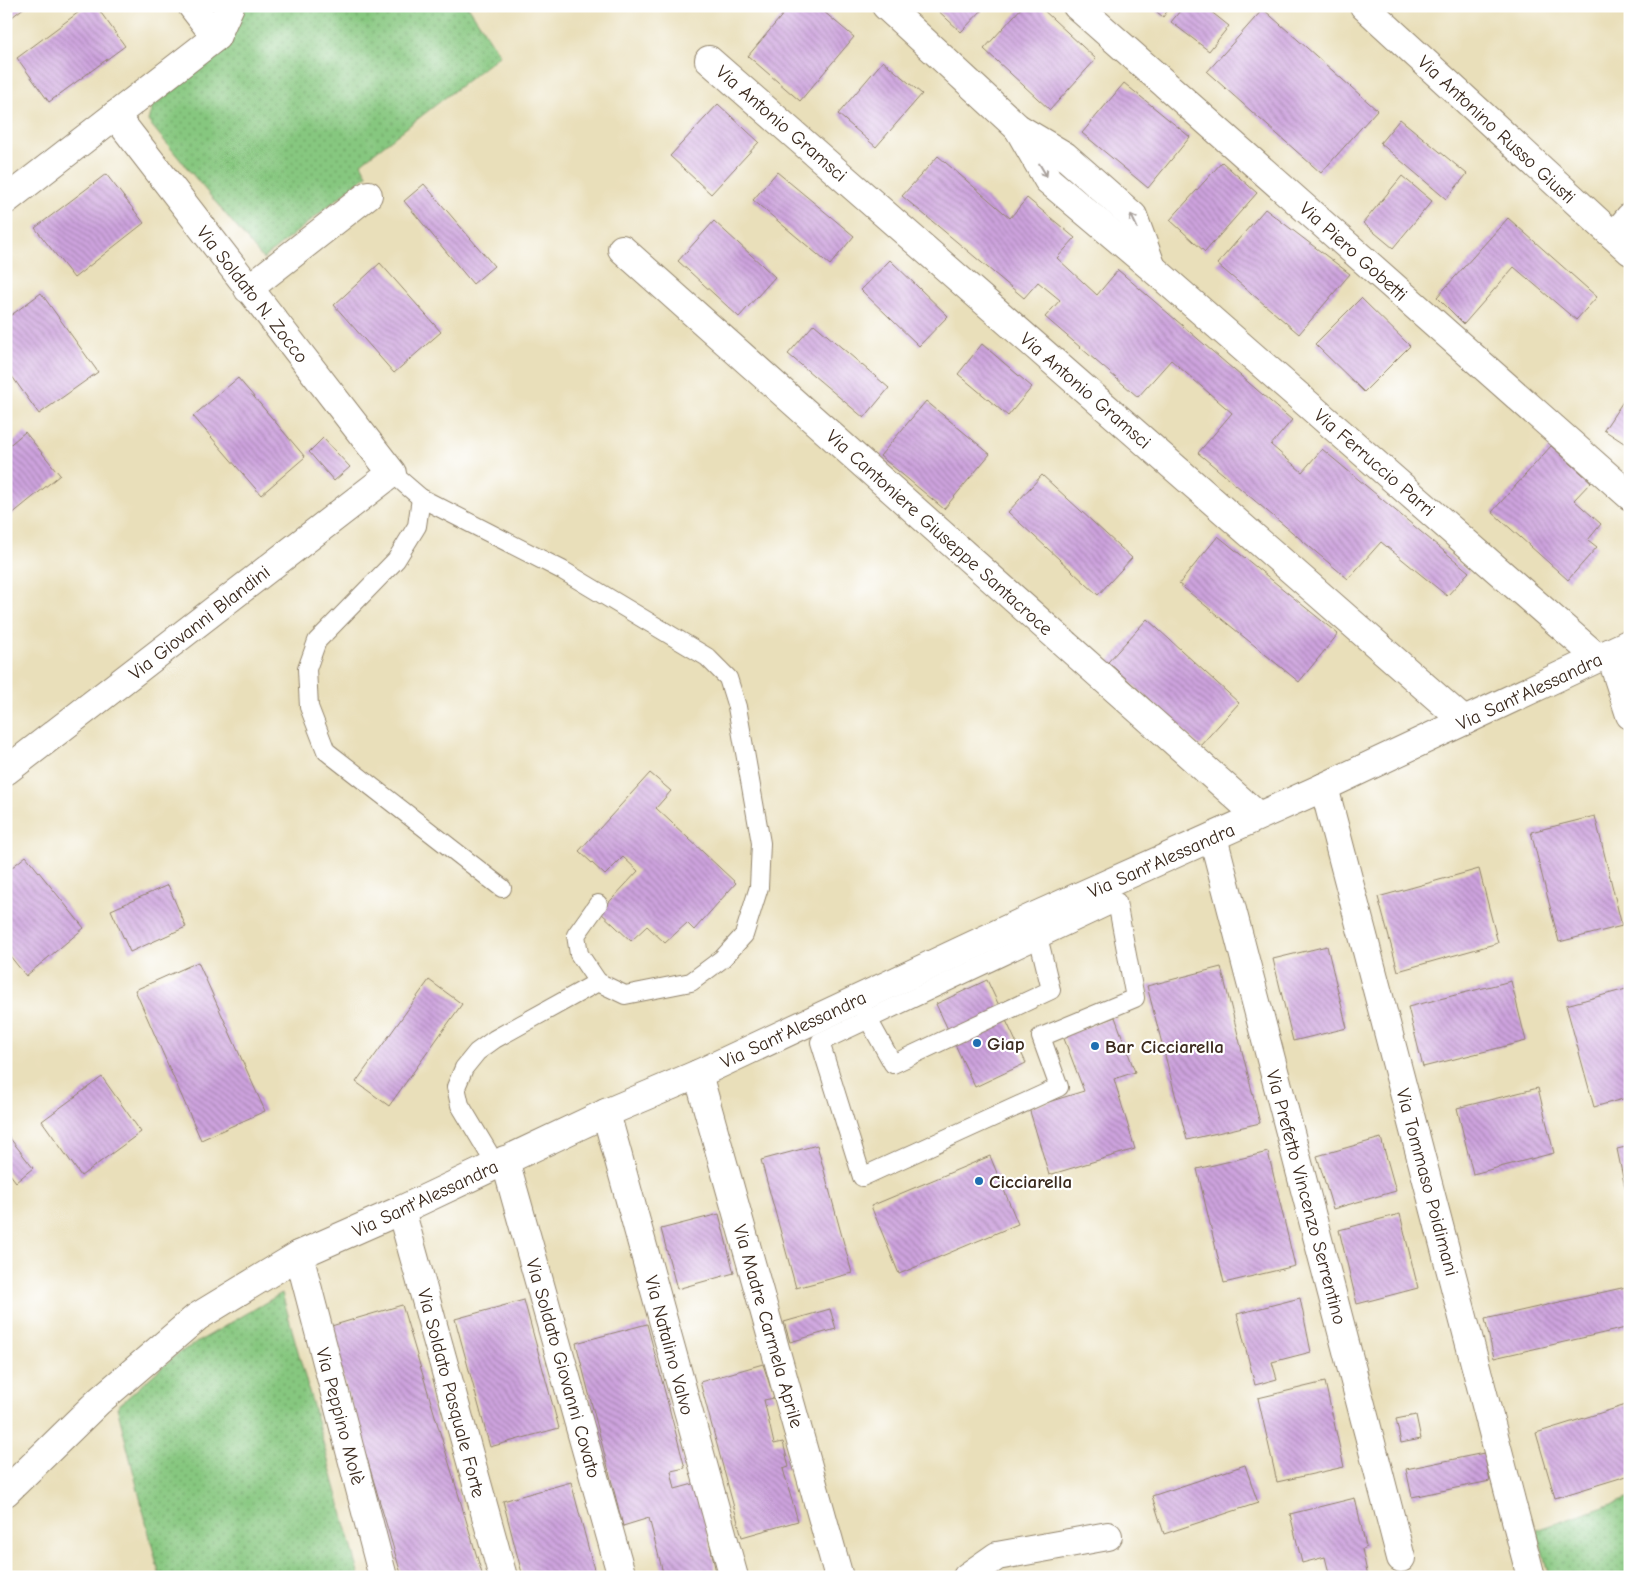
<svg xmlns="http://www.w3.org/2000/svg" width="1636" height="1583" font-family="'Comic Neue',sans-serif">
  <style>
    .green { fill: url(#green-dots); stroke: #60784e }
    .building { fill: url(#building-back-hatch) }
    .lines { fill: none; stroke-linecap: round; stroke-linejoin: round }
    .lane-casing { stroke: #92846c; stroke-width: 20 }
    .street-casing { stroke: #92846c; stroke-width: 30 }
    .secondary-casing { stroke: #92846c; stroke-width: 30 }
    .lane { stroke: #fff; stroke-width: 18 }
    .street { stroke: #fff; stroke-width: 28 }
    .secondary { stroke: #fff; stroke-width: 28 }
    .oneway { stroke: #a79f9a }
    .poi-dot { fill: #1f6fb2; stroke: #fff; stroke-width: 2 }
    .labels { text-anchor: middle; stroke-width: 4.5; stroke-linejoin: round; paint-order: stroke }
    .street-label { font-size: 19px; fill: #3b2a1e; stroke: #fff }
    .poi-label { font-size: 19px; font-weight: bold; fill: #3b2a1e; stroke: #fff; text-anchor: start }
  </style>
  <defs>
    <pattern id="green-dots" width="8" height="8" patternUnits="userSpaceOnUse" patternTransform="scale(1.25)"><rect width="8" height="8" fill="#86c77f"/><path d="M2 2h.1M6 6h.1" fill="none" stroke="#6fa267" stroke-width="1.8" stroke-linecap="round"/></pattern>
    <pattern id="building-back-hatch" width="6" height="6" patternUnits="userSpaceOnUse" patternTransform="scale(1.25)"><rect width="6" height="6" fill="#cda3de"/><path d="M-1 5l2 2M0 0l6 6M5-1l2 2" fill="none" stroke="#a885b3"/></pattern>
  </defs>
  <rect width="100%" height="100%" fill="#fff"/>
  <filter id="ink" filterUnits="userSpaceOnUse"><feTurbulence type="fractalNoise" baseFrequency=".02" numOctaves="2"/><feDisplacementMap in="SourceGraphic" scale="10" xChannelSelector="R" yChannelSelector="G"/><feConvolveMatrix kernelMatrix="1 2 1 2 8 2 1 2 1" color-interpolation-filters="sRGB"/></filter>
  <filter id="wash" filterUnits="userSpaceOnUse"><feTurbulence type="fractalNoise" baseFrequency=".0096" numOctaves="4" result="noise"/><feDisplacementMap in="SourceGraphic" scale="20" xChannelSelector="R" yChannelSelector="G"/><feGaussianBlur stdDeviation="1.12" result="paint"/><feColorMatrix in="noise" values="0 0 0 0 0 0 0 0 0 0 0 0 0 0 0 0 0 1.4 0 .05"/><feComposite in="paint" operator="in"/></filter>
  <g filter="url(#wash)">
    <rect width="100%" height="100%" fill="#e9dfba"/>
    <g class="green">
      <polygon points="240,6 468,6 500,55 361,163 367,175 263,259 148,121 152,107 232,44 225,34"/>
      <polygon points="282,1293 360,1577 160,1577 117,1407 177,1354"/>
      <polygon points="1630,1498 1630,1577 1549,1577 1537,1530"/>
    </g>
    <g id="blocks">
      <g class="building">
        <polygon points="6,6 26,6 7,21"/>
        <polygon points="87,6 96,6 125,46 49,102 17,58"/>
        <polygon points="790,6 817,6 854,37 800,101 748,56"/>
        <polygon points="933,6 986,6 961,32"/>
        <polygon points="1023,6 1039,6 1096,59 1050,110 984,49"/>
        <polygon points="1150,6 1171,6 1163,17"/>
        <polygon points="1184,6 1204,6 1229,26 1209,51 1171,22"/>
        <polygon points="1263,9 1377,110 1321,173 1207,72"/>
        <polygon points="883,61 922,94 876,147 838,114"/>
        <polygon points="1124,83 1190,137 1148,188 1082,133"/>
        <polygon points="718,104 759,142 711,194 670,156"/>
        <polygon points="1400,119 1467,174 1446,199 1380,143"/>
        <polygon points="938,156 1010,218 1027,198 1075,238 1057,258 1097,295 1118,270 1292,420 1271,445 1302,472 1322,449 1469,572 1447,596 1381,542 1348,579 1198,453 1232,413 1171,360 1138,397 1045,317 1060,300 1038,282 1024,298 902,196"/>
        <polygon points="1222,162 1257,193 1205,252 1170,220"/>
        <polygon points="777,172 854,236 830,265 753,200"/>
        <polygon points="106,174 144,223 74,278 35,228"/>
        <polygon points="1402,176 1432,201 1393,248 1363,223"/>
        <polygon points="424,184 494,266 473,284 404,201"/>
        <polygon points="1265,209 1350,274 1299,334 1217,264"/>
        <polygon points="1508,218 1597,297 1576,320 1514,267 1464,324 1437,297"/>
        <polygon points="714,221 775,277 739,317 678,261"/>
        <polygon points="890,260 948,316 919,346 861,290"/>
        <polygon points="380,263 441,332 394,373 334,305"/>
        <polygon points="41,293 98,372 39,414 6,368 6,319"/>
        <polygon points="1361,298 1410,346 1364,392 1315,344"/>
        <polygon points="814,324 889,388 864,418 788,354"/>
        <polygon points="982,344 1032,387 1008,416 958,374"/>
        <polygon points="238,378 305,457 261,495 193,416"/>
        <polygon points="1630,391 1630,447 1604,430"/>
        <polygon points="926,401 990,454 944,509 880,456"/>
        <polygon points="25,432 60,475 6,519 6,448"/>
        <polygon points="323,438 350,467 334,481 309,452"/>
        <polygon points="1551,446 1591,482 1574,500 1601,524 1588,540 1597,547 1568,580 1492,512"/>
        <polygon points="1042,475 1132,558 1098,595 1008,512"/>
        <polygon points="1218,536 1338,634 1299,682 1179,584"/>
        <polygon points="1147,619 1239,703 1200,746 1108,662"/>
        <polygon points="650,773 671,791 656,808 736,883 694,930 687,923 665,943 647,926 631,941 600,912 638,871 623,857 605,875 579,851"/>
        <polygon points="1595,816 1622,926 1559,942 1531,832"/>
        <polygon points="26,856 84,928 26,976 6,951 6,872"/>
        <polygon points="1479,869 1498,943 1398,971 1378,897"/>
        <polygon points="168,885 186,927 130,952 111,910"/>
        <polygon points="1327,946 1347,1028 1293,1041 1273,959"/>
        <polygon points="198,962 265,1111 201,1140 135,990"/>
        <polygon points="1221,967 1260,1123 1187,1140 1147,986"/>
        <polygon points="429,980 462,1004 389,1106 356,1082"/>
        <polygon points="987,980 1026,1063 975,1087 936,1004"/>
        <polygon points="1511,981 1526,1041 1423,1067 1408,1007"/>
        <polygon points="1630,988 1630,1097 1594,1107 1566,1005"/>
        <polygon points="1115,1017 1135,1072 1114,1079 1135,1149 1049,1175 1029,1108 1084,1091 1063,1036"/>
        <polygon points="102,1077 141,1132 81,1176 42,1121"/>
        <polygon points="1538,1088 1554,1153 1473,1174 1457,1108"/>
        <polygon points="6,1133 33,1168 16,1182 6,1169"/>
        <polygon points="1381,1138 1396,1191 1333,1209 1317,1156"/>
        <polygon points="817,1145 852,1273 796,1288 761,1160"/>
        <polygon points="1630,1146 1630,1196 1627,1197 1617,1149"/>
        <polygon points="1268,1152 1295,1266 1224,1283 1197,1169"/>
        <polygon points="990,1156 1018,1224 899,1274 871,1206"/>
        <polygon points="719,1214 734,1273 677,1289 661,1229"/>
        <polygon points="1400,1214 1418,1288 1357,1304 1339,1230"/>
        <polygon points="1626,1287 1630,1303 1630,1327 1494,1358 1485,1319"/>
        <polygon points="1300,1298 1311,1352 1272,1362 1277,1379 1255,1385 1237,1314"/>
        <polygon points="524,1300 559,1428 490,1447 455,1319"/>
        <polygon points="402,1305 483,1577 402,1577 328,1327"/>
        <polygon points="830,1309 836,1329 790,1342 784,1322"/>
        <polygon points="647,1324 685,1468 671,1471 675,1489 697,1483 717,1577 664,1577 649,1518 623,1526 576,1343"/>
        <polygon points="763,1364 774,1398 764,1400 774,1444 783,1442 789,1467 783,1469 798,1521 742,1537 700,1382"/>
        <polygon points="1325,1382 1344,1467 1277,1482 1258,1398"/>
        <polygon points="1626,1405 1630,1417 1630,1475 1555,1498 1536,1433"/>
        <polygon points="1416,1415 1421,1439 1401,1443 1396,1419"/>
        <polygon points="1484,1453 1490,1481 1412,1497 1406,1469"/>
        <polygon points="1245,1465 1258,1503 1164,1534 1152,1496"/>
        <polygon points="571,1482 596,1577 523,1577 503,1501"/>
        <polygon points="1355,1498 1366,1547 1362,1549 1368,1577 1330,1577 1325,1557 1302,1563 1290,1514"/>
      </g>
    </g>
  </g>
  <g filter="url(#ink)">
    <use href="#blocks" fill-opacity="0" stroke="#92846c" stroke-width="1"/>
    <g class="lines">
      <defs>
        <g id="lane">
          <polyline points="392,473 421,498 562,570 707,657 728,678 737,707 761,843 759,887 744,935 722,959 691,982 625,995 598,982 579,954 576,935 598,904"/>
          <polyline points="421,498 417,526 396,560 317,641 307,669 309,707 326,751 502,888"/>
          <polygon points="1117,902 1135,998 1041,1037 1059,1087 862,1177 820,1042"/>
          <polyline points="863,1010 893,1064 1051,990 1036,928"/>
          <polyline points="496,1165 460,1105 456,1087 464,1068 477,1052 495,1039 598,982"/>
        </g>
        <g id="street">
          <polyline points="192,6 216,37"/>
          <polyline points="886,6 1018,128 1065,156 1133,216 1151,265"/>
          <polyline points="1077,6 1630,496"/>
          <polyline points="1364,6 1630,251"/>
          <polyline points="709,60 1464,721"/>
          <polyline points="1018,128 1048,180 1151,267 1598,658"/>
          <polyline points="6,200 216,37 230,6"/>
          <polyline points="1614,236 1630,217"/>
          <polyline points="622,249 1258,816"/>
          <polyline points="248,289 368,195"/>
          <polyline points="1610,653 1630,715"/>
          <polyline points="6,771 392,473 115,115"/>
          <polyline points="1324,787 1531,1577"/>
          <polyline points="1213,837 1401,1558"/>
          <polyline points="698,1074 839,1577"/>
          <polyline points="606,1113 734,1577"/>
          <polyline points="505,1160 622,1577"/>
          <polyline points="401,1210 503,1577"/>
          <polyline points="299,1255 383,1577"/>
          <polyline points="967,1577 997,1556 1108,1536"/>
        </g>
        <polyline id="secondary" points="6,1492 99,1401 197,1317 299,1255 401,1210 606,1113 698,1074 1033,917 1324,787 1630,643"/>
      </defs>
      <use href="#lane" class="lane-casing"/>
      <use href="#street" class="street-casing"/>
      <use href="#secondary" class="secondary-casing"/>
      <use href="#lane" class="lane"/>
      <use href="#street" class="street"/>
      <use href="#secondary" class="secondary"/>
    </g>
    <defs><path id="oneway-shaft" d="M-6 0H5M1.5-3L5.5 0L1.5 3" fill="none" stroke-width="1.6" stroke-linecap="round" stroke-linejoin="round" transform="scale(1.25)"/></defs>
    <g class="oneway">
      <use href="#oneway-shaft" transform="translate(1043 170) rotate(59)"/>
      <use href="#oneway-shaft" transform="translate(1134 221) rotate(-115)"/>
    </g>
  </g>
  <g class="poi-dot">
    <circle cx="977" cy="1043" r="5"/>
    <circle cx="1095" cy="1046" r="5"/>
    <circle cx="979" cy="1181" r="5"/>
  </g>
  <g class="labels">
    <g class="street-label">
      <text transform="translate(782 123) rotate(41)" y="7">Via Antonio Gramsci</text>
      <text transform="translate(1497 129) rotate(43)" y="7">Via Antonino Russo Giusti</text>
      <text transform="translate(1354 251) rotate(42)" y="7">Via Piero Gobetti</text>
      <text transform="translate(253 294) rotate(52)" y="7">Via Soldato N. Zocco</text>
      <text transform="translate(1086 390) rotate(41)" y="7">Via Antonio Gramsci</text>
      <text transform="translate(1375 462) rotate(41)" y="7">Via Ferruccio Parri</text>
      <text transform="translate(940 532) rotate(42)" y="7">Via Cantoniere Giuseppe Santacroce</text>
      <text transform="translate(199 622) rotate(-38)" y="7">Via Giovanni Blandini</text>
      <text transform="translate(1529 691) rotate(-25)" y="7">Via Sant'Alessandra</text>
      <text transform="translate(1161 860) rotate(-24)" y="7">Via Sant'Alessandra</text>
      <text transform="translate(793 1029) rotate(-25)" y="7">Via Sant'Alessandra</text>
      <text transform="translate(1428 1182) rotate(75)" y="7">Via Tommaso Poidimani</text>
      <text transform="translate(1307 1197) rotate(75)" y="7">Via Prefetto Vincenzo Serrentino</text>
      <text transform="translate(425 1198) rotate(-25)" y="7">Via Sant'Alessandra</text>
      <text transform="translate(769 1326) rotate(74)" y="7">Via Madre Carmela Aprile</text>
      <text transform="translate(670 1345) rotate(75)" y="7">Via Natalino Valvo</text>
      <text transform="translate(564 1368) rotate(74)" y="7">Via Soldato Giovanni Covato</text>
      <text transform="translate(452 1393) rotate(75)" y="7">Via Soldato Pasquale Forte</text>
      <text transform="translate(341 1416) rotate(75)" y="7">Via Peppino Molè</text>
    </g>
    <g class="poi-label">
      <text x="987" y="1050">Giap</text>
      <text x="1105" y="1053">Bar Cicciarella</text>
      <text x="989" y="1188">Cicciarella</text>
    </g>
  </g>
  <rect width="1636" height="1583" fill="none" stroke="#fff" stroke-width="25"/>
</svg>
